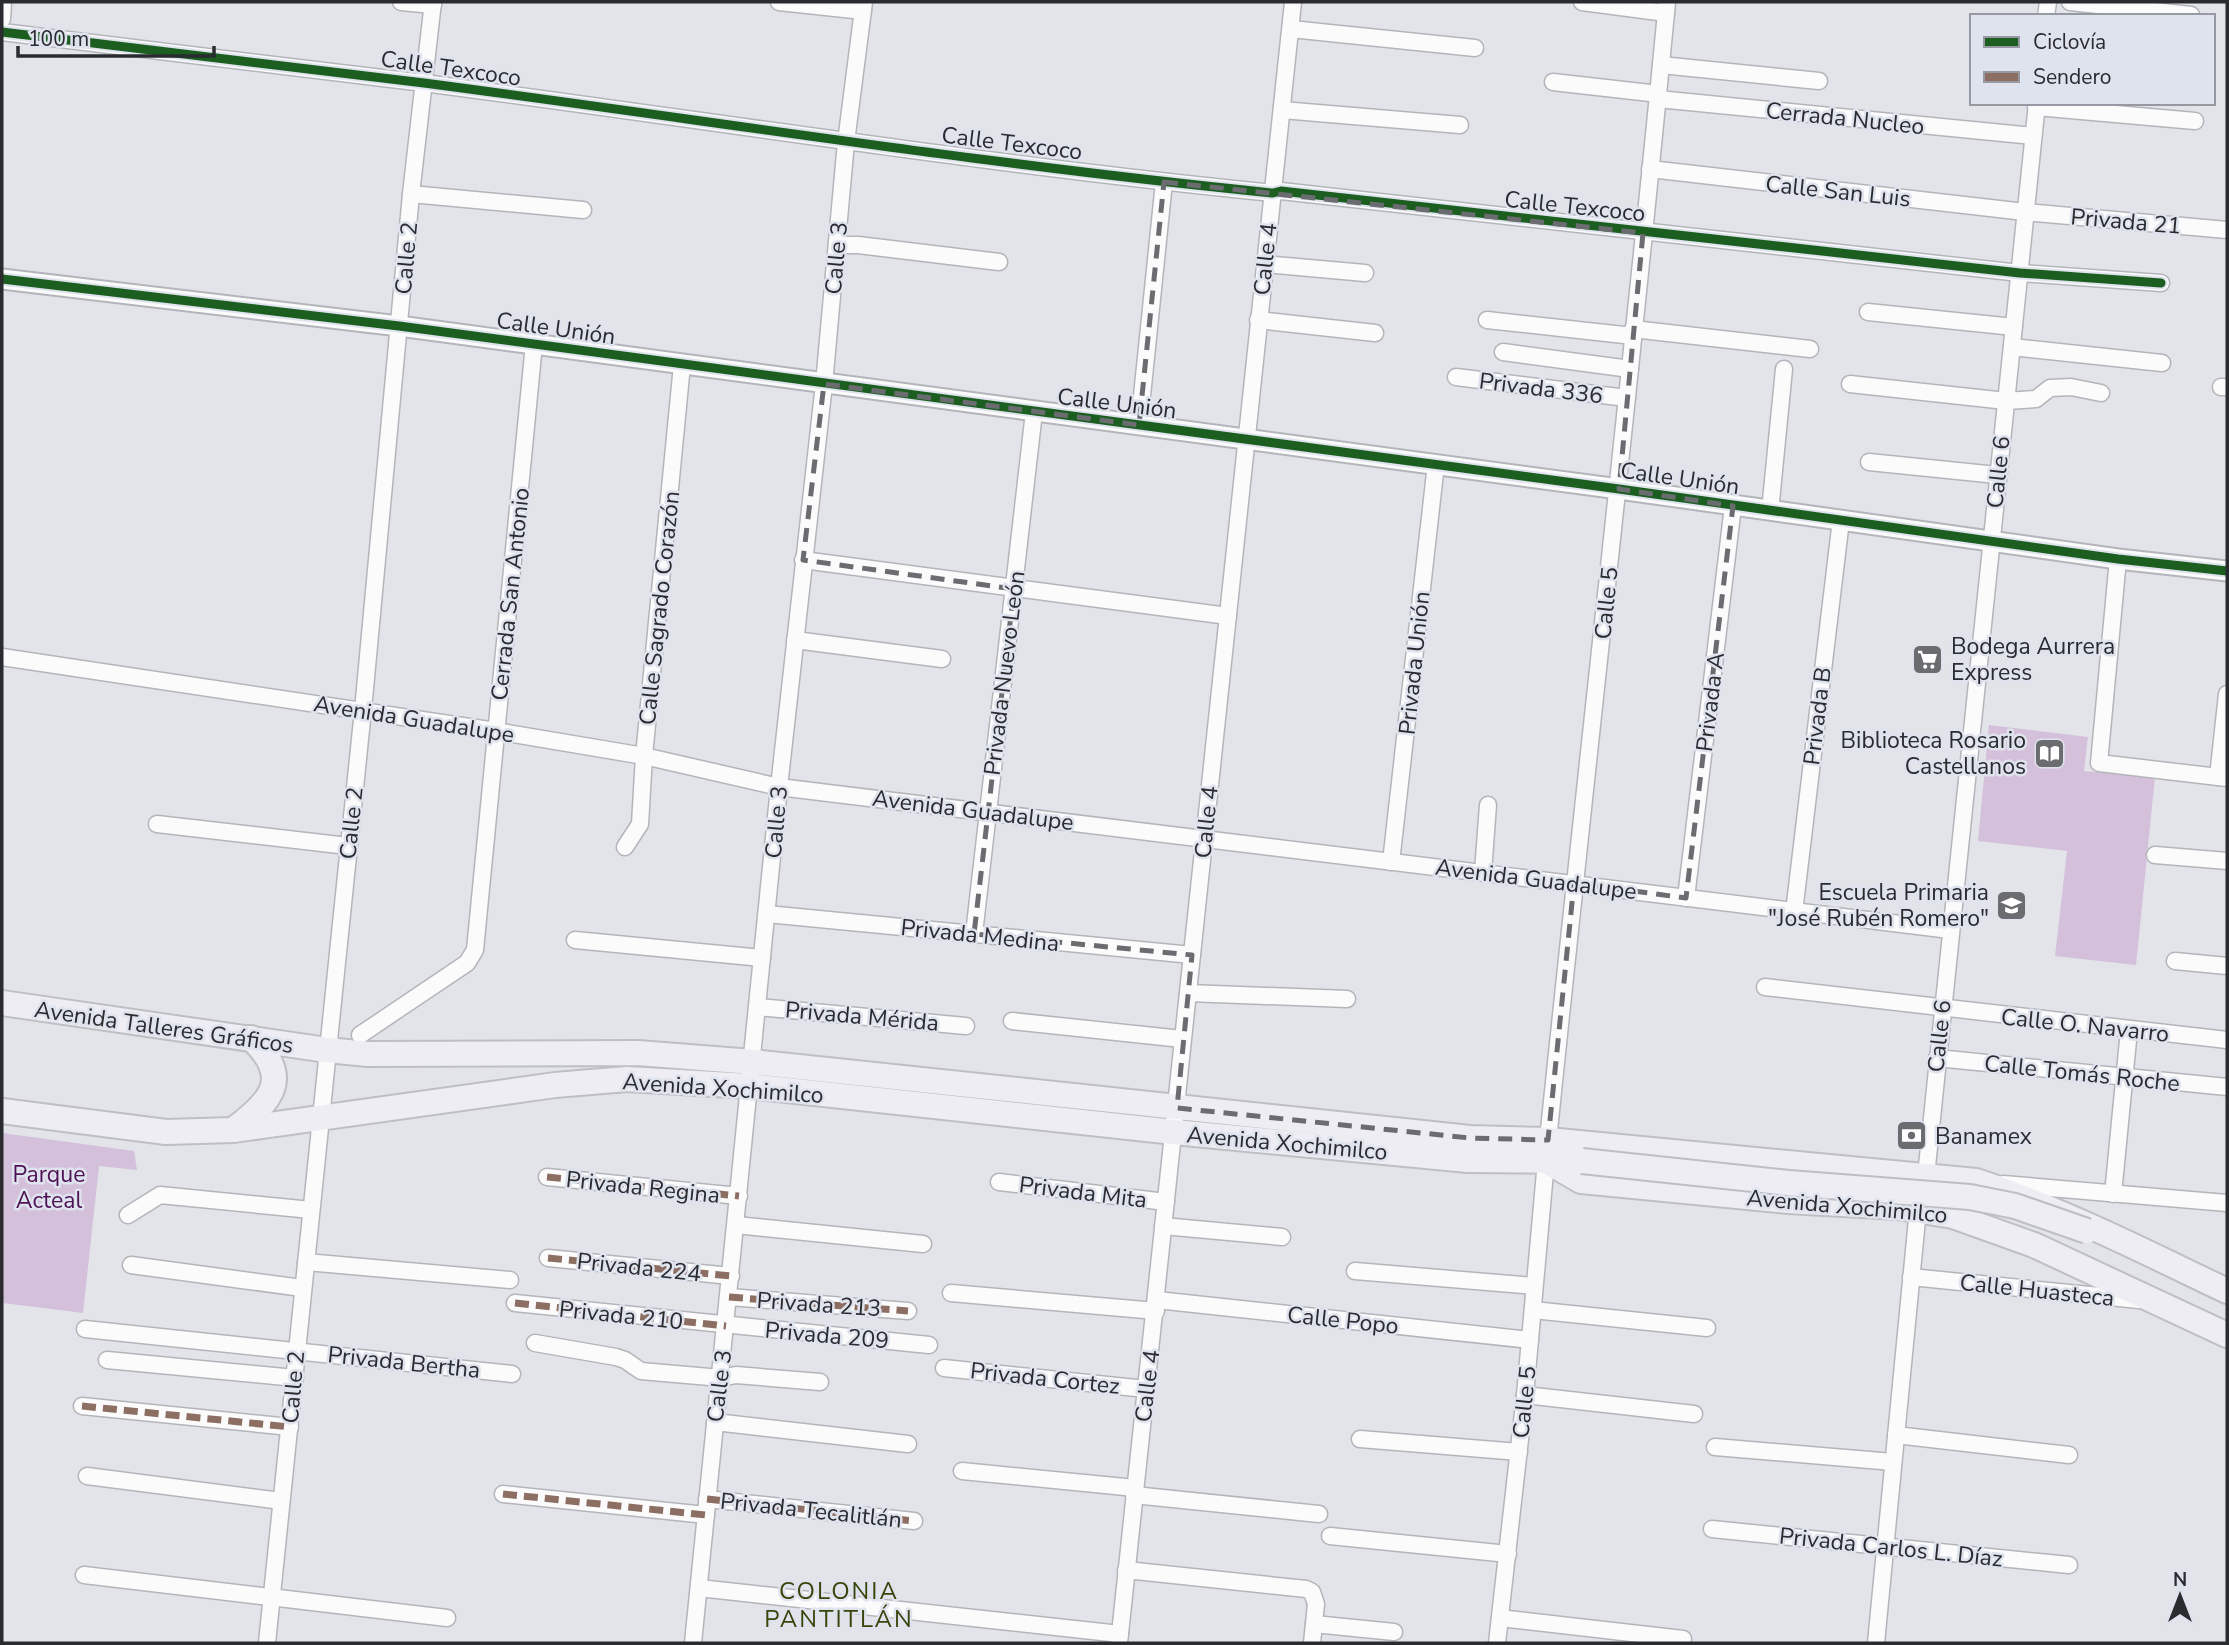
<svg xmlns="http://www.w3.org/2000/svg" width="2229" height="1645" font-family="'Nunito Sans',sans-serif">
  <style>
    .green { fill: #d4c0da }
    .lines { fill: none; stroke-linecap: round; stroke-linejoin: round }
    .minor-casing { stroke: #b4b5ba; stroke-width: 19 }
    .tertiary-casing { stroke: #b4b5ba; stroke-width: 23 }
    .primary-casing { stroke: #bebfc2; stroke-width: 28 }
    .minor { stroke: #fbfbfc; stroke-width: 16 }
    .tertiary { stroke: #fbfbfc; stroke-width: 19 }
    .primary { stroke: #eeedf3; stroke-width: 24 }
    .primary-bridge-casing { stroke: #bebfc2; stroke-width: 28; stroke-linecap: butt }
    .primary-bridge { stroke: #eeedf3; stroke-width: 24 }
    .quiet { stroke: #8d6e63; stroke-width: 7; stroke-dasharray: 14 7; stroke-linecap: butt }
    .cycleway-casing { stroke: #dfe3ed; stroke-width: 13 }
    .cycleway { stroke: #1b5e20; stroke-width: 9 }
    .marked { fill: none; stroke: #6a6c70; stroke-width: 5; stroke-dasharray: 14 9; stroke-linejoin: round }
    .labels { text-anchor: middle; stroke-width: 5; stroke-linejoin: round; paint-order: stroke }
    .street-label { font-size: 23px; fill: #292b2f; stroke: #dfe3ed }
    .poi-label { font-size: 23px; fill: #292b2f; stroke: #dfe3ed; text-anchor: start }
    .park-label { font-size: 23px; fill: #4e1156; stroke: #dfe3ed }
    .neighbourhood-label { font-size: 24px; letter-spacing: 2px; fill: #39440a; stroke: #dfe3ed }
  </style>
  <rect width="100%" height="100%" fill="#e2e4ea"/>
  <g class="green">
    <polygon points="1989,725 2088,737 2084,771 2155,777 2136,965 2055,956 2067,851 1978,841"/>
    <polygon points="2,1133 134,1151 137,1170 99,1166 83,1313 3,1303 2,1305"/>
  </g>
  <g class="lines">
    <defs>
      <g id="minor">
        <polyline points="401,2 433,5"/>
        <polyline points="779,2 863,11"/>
        <polyline points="1582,2 1666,13"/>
        <polyline points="2070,2 2191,15"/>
        <polyline points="2046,16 2048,2"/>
        <polyline points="2,19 3,2"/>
        <polyline points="1291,29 1475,48"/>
        <path d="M2,32C142,49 283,65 424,83C707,120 989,165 1273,193L1281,191L2020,273L2161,283"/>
        <polyline points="1661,65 1819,81"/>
        <polyline points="1553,82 1659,94"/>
        <polyline points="1658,99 2033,136"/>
        <polyline points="2036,107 2195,121"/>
        <polyline points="1282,110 1460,125"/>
        <polyline points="1650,169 2025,212 2227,230"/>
        <polyline points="411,194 583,210"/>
        <polyline points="837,245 858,245 999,262"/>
        <polyline points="1264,264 1365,273"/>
        <polyline points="1868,312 2014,327"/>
        <polyline points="1258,320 1375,333"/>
        <polyline points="1487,320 1633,336"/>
        <polyline points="1633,329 1810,349"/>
        <polyline points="2012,347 2162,363"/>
        <polyline points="1503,352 1630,369"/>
        <polyline points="1456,377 1627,398"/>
        <polyline points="1850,384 2006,401 2036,399 2050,388 2071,387 2101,393"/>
        <polyline points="2221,387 2227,387"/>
        <polyline points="1139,425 1164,182"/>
        <polyline points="1869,462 1997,475"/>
        <polyline points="1770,511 1784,369"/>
        <polyline points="2118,559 2099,763 2227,778"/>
        <polyline points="803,560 1228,616"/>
        <polyline points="795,640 942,659"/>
        <polyline points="2,657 496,731 644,756 779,787 1950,930"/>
        <polyline points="2218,777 2227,694"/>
        <polyline points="157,824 348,846"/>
        <polyline points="625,847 640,824 644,756 682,365"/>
        <polyline points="2155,855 2227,861"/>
        <polyline points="1391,862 1436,464"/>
        <polyline points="1483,872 1488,805"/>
        <polyline points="1686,898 1733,506"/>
        <polyline points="1794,912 1841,520"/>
        <polyline points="767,914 1192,955"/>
        <polyline points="974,934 1034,412"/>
        <polyline points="575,940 762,958"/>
        <polyline points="2175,961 2227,966"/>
        <polyline points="1765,987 2227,1040"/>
        <polyline points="1188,993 1347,999"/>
        <polyline points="758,1007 966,1026"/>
        <polyline points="1012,1021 1182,1039"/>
        <polyline points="360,1035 467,963 475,950 534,344"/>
        <polyline points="1937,1058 2227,1087"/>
        <path d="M1548,1140C1587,760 1631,381 1667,2"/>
        <polyline points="1926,1176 2037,103"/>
        <polyline points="547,1177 739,1196"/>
        <polyline points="999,1182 1166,1202"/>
        <polyline points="2003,1184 2227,1203"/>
        <polyline points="2113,1194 2129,1030"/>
        <polyline points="128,1215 160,1195 311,1210"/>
        <polyline points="736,1225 923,1244"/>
        <polyline points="1163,1226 1282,1237"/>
        <polyline points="548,1258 731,1276"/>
        <polyline points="306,1262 510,1280"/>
        <polyline points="131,1265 302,1288"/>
        <polyline points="1355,1271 1534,1286"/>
        <polyline points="1911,1277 2139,1300"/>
        <polyline points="951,1293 1156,1311"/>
        <polyline points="729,1297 908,1311"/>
        <polyline points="1157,1300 1530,1340"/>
        <polyline points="515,1303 929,1345"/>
        <polyline points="1533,1310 1707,1328"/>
        <polyline points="85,1329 512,1374"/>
        <polyline points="535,1343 616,1357 625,1360 641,1371 721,1378 736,1375 820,1382"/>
        <polyline points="107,1360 295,1378"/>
        <polyline points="944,1368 1146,1389"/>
        <polyline points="1525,1395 1694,1414"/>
        <polyline points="82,1406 290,1427"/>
        <polyline points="715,1422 908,1444"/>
        <polyline points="1896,1435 2069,1455"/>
        <polyline points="1360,1439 1519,1452"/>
        <polyline points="1715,1447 1893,1462"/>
        <polyline points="962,1471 1135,1488"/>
        <polyline points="87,1476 281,1501"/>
        <polyline points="503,1494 706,1515"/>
        <polyline points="1134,1495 1319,1514"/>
        <polyline points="707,1499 914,1521"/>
        <polyline points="1712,1529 2069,1565"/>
        <polyline points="1330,1536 1508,1554"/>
        <polyline points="1126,1570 1306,1589 1312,1592 1316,1604 1312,1643"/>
        <polyline points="84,1575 447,1618"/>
        <polyline points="699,1588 1120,1634"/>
        <polyline points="1500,1618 1683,1639"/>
        <polyline points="1314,1624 1394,1632"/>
        <polyline points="267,1643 363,710 411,194 433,2"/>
        <polyline points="693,1643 779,787 824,384 846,142 864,2"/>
        <polyline points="1119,1643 1293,2"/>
        <polyline points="1497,1643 1525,1395 1546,1161"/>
        <polyline points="1876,1643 1918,1209"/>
      </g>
      <polyline id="tertiary" points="2,279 399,326 1619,489 2118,559 2227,571"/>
      <g id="primary">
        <path d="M2,1003L327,1050L368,1054L638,1053L753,1062L1470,1138L1548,1140L1976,1181C2063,1210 2145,1252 2227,1291"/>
        <polyline points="2,1111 166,1132 233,1130 555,1085 627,1079 749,1086 1174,1132 1468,1160 1582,1161"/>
        <path d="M233,1130C272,1101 293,1078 251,1038"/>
        <polyline points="1550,1163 1581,1181 1788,1201 1897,1207 1953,1216 2034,1245 2227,1335"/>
      </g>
    </defs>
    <use href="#minor" class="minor-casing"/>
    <use href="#tertiary" class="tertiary-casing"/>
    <use href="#primary" class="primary-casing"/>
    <use href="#minor" class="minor"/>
    <use href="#tertiary" class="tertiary"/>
    <use href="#primary" class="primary"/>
    <defs>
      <polyline id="primary-bridge" points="1582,1161 1789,1183 1970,1197 2015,1206 2087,1231"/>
    </defs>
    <use href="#primary-bridge" class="primary-bridge-casing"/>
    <use href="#primary-bridge" class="primary-bridge"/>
    <g class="quiet">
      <polyline points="547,1177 739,1196"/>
      <polyline points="548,1258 731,1276"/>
      <polyline points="729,1297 908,1311"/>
      <polyline points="515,1303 726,1326"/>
      <polyline points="82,1406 290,1427"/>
      <polyline points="503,1494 706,1515"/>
      <polyline points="707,1499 914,1521"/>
    </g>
    <defs>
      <g id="cycleway">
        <path d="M2,32C142,49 283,65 424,83C707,120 989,165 1273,193L1281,191L2020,273L2161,283"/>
        <polyline points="2,279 399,326 1619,489 2118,559 2227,571"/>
      </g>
    </defs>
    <use href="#cycleway" class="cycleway-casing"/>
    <use href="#cycleway" class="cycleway"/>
  </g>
  <path class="marked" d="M1164,182L1643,233L1619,489L1733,506L1686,898L1574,883L1548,1140L1470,1138L1177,1108L1192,955L974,934L1014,589L803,560L824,384L1139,425Z"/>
  <defs>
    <symbol id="supermarket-square" viewBox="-11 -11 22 22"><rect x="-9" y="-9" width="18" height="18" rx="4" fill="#6a6c70" stroke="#dfe3ed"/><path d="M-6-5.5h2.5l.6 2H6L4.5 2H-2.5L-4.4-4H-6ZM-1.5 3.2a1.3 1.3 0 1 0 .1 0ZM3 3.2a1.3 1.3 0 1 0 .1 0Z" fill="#fff"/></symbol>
    <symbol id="library-square" viewBox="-11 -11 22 22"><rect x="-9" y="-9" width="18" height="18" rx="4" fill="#6a6c70" stroke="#dfe3ed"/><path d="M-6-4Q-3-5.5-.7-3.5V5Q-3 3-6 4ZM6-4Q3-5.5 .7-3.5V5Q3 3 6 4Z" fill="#fff"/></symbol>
    <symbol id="school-square" viewBox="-11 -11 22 22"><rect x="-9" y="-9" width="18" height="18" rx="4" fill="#6a6c70" stroke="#dfe3ed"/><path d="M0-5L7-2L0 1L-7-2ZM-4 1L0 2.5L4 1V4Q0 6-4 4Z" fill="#fff"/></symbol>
    <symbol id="bank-square" viewBox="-11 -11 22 22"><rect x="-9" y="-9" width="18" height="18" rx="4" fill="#6a6c70" stroke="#dfe3ed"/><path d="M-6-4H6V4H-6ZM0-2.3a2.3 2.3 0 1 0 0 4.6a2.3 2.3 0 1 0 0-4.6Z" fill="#fff"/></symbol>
  </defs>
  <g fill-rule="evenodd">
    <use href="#supermarket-square" x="1910" y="642" width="35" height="35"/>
    <use href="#library-square" x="2032" y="736" width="35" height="35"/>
    <use href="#school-square" x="1994" y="888" width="35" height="35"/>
    <use href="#bank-square" x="1894" y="1118" width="35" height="35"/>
  </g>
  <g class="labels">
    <g class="street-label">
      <text transform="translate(451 68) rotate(8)" y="8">Calle Texcoco</text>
      <text transform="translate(1845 118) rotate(6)" y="8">Cerrada Nucleo</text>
      <text transform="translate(1012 143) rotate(7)" y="8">Calle Texcoco</text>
      <text transform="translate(1838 191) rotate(6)" y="8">Calle San Luis</text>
      <text transform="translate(1575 206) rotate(6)" y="8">Calle Texcoco</text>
      <text transform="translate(2126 221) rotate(5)" y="8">Privada 21</text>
      <text transform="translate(406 258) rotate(-85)" y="8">Calle 2</text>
      <text transform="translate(836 258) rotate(-85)" y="8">Calle 3</text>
      <text transform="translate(1265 259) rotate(-84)" y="8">Calle 4</text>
      <text transform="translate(556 328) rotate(8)" y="8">Calle Unión</text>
      <text transform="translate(1541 388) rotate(7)" y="8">Privada 336</text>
      <text transform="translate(1117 403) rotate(7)" y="8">Calle Unión</text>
      <text transform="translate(1998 472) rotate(-84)" y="8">Calle 6</text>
      <text transform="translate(1680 478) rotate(8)" y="8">Calle Unión</text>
      <text transform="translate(510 594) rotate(-84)" y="8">Cerrada San Antonio</text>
      <text transform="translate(1606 603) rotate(-84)" y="8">Calle 5</text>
      <text transform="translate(659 608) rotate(-84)" y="8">Calle Sagrado Corazón</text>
      <text transform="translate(1414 663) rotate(-84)" y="8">Privada Unión</text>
      <text transform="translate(1004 673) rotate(-83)" y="8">Privada Nuevo León</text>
      <text transform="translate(1710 702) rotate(-83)" y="8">Privada A</text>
      <text transform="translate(1817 716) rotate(-83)" y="8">Privada B</text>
      <text transform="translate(414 719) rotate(9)" y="8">Avenida Guadalupe</text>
      <text transform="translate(973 810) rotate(7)" y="8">Avenida Guadalupe</text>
      <text transform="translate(776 822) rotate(-85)" y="8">Calle 3</text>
      <text transform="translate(1206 822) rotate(-84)" y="8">Calle 4</text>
      <text transform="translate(351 823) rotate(-84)" y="8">Calle 2</text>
      <text transform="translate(1536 879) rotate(7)" y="8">Avenida Guadalupe</text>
      <text transform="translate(980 935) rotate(6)" y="8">Privada Medina</text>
      <text transform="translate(862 1016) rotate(5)" y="8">Privada Mérida</text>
      <text transform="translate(2085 1025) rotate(6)" y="8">Calle O. Navarro</text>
      <text transform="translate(164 1027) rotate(8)" y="8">Avenida Talleres Gráficos</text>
      <text transform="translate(1939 1036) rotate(-84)" y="8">Calle 6</text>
      <text transform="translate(2082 1073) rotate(6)" y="8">Calle Tomás Roche</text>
      <text transform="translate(723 1088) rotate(4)" y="8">Avenida Xochimilco</text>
      <text transform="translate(1287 1143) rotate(5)" y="8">Avenida Xochimilco</text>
      <text transform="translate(643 1187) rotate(6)" y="8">Privada Regina</text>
      <text transform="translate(1083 1192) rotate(7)" y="8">Privada Mita</text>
      <text transform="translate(1847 1206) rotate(5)" y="8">Avenida Xochimilco</text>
      <text transform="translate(639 1267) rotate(6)" y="8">Privada 224</text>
      <text transform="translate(2037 1290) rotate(6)" y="8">Calle Huasteca</text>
      <text transform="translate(819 1304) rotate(4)" y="8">Privada 213</text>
      <text transform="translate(621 1315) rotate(6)" y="8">Privada 210</text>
      <text transform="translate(1343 1320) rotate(6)" y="8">Calle Popo</text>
      <text transform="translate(827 1335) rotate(5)" y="8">Privada 209</text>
      <text transform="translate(404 1362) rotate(6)" y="8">Privada Bertha</text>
      <text transform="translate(1045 1378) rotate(6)" y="8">Privada Cortez</text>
      <text transform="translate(719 1386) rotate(-83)" y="8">Calle 3</text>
      <text transform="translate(1147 1386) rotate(-83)" y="8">Calle 4</text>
      <text transform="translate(293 1387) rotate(-85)" y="8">Calle 2</text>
      <text transform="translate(1524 1402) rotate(-84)" y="8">Calle 5</text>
      <text transform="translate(811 1510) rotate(6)" y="8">Privada Tecalitlán</text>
      <text transform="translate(1891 1547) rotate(6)" y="8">Privada Carlos L. Díaz</text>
    </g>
    <g class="poi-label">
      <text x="1951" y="654">Bodega Aurrera<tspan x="1951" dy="26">Express</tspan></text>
      <text x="2026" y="748" text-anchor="end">Biblioteca Rosario<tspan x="2026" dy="26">Castellanos</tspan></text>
      <text x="1989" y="900" text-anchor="end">Escuela Primaria<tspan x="1989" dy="26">"José Rubén Romero"</tspan></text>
      <text x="1935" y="1144">Banamex</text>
    </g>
    <g class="park-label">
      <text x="49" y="1182">Parque<tspan x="49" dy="26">Acteal</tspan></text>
    </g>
    <g class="neighbourhood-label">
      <text x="839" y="1599">COLONIA<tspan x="839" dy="28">PANTITLÁN</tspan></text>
    </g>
  </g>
  <rect width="2229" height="1645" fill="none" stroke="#292b2f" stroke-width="7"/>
  <rect x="1970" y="14" width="245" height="91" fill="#dfe3ed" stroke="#9699a1" stroke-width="2"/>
  <rect x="1984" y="37" width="35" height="10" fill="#1b5e20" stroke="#9699a1" stroke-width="2"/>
  <text x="2033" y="49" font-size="21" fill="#292b2f">Ciclovía</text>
  <rect x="1984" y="72" width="35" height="10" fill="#8d6e63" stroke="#9699a1" stroke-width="2"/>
  <text x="2033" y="84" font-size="21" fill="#292b2f">Sendero</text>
  <g transform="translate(2180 1596)" stroke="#dfe3ed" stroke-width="5" paint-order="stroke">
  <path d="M0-5L12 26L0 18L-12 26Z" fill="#292b2f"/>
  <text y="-10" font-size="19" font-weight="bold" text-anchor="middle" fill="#292b2f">N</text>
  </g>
  <path d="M18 46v10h196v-10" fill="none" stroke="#292b2f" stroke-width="3.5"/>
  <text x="28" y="46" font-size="21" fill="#292b2f" stroke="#dfe3ed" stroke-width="5" paint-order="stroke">100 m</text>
</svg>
